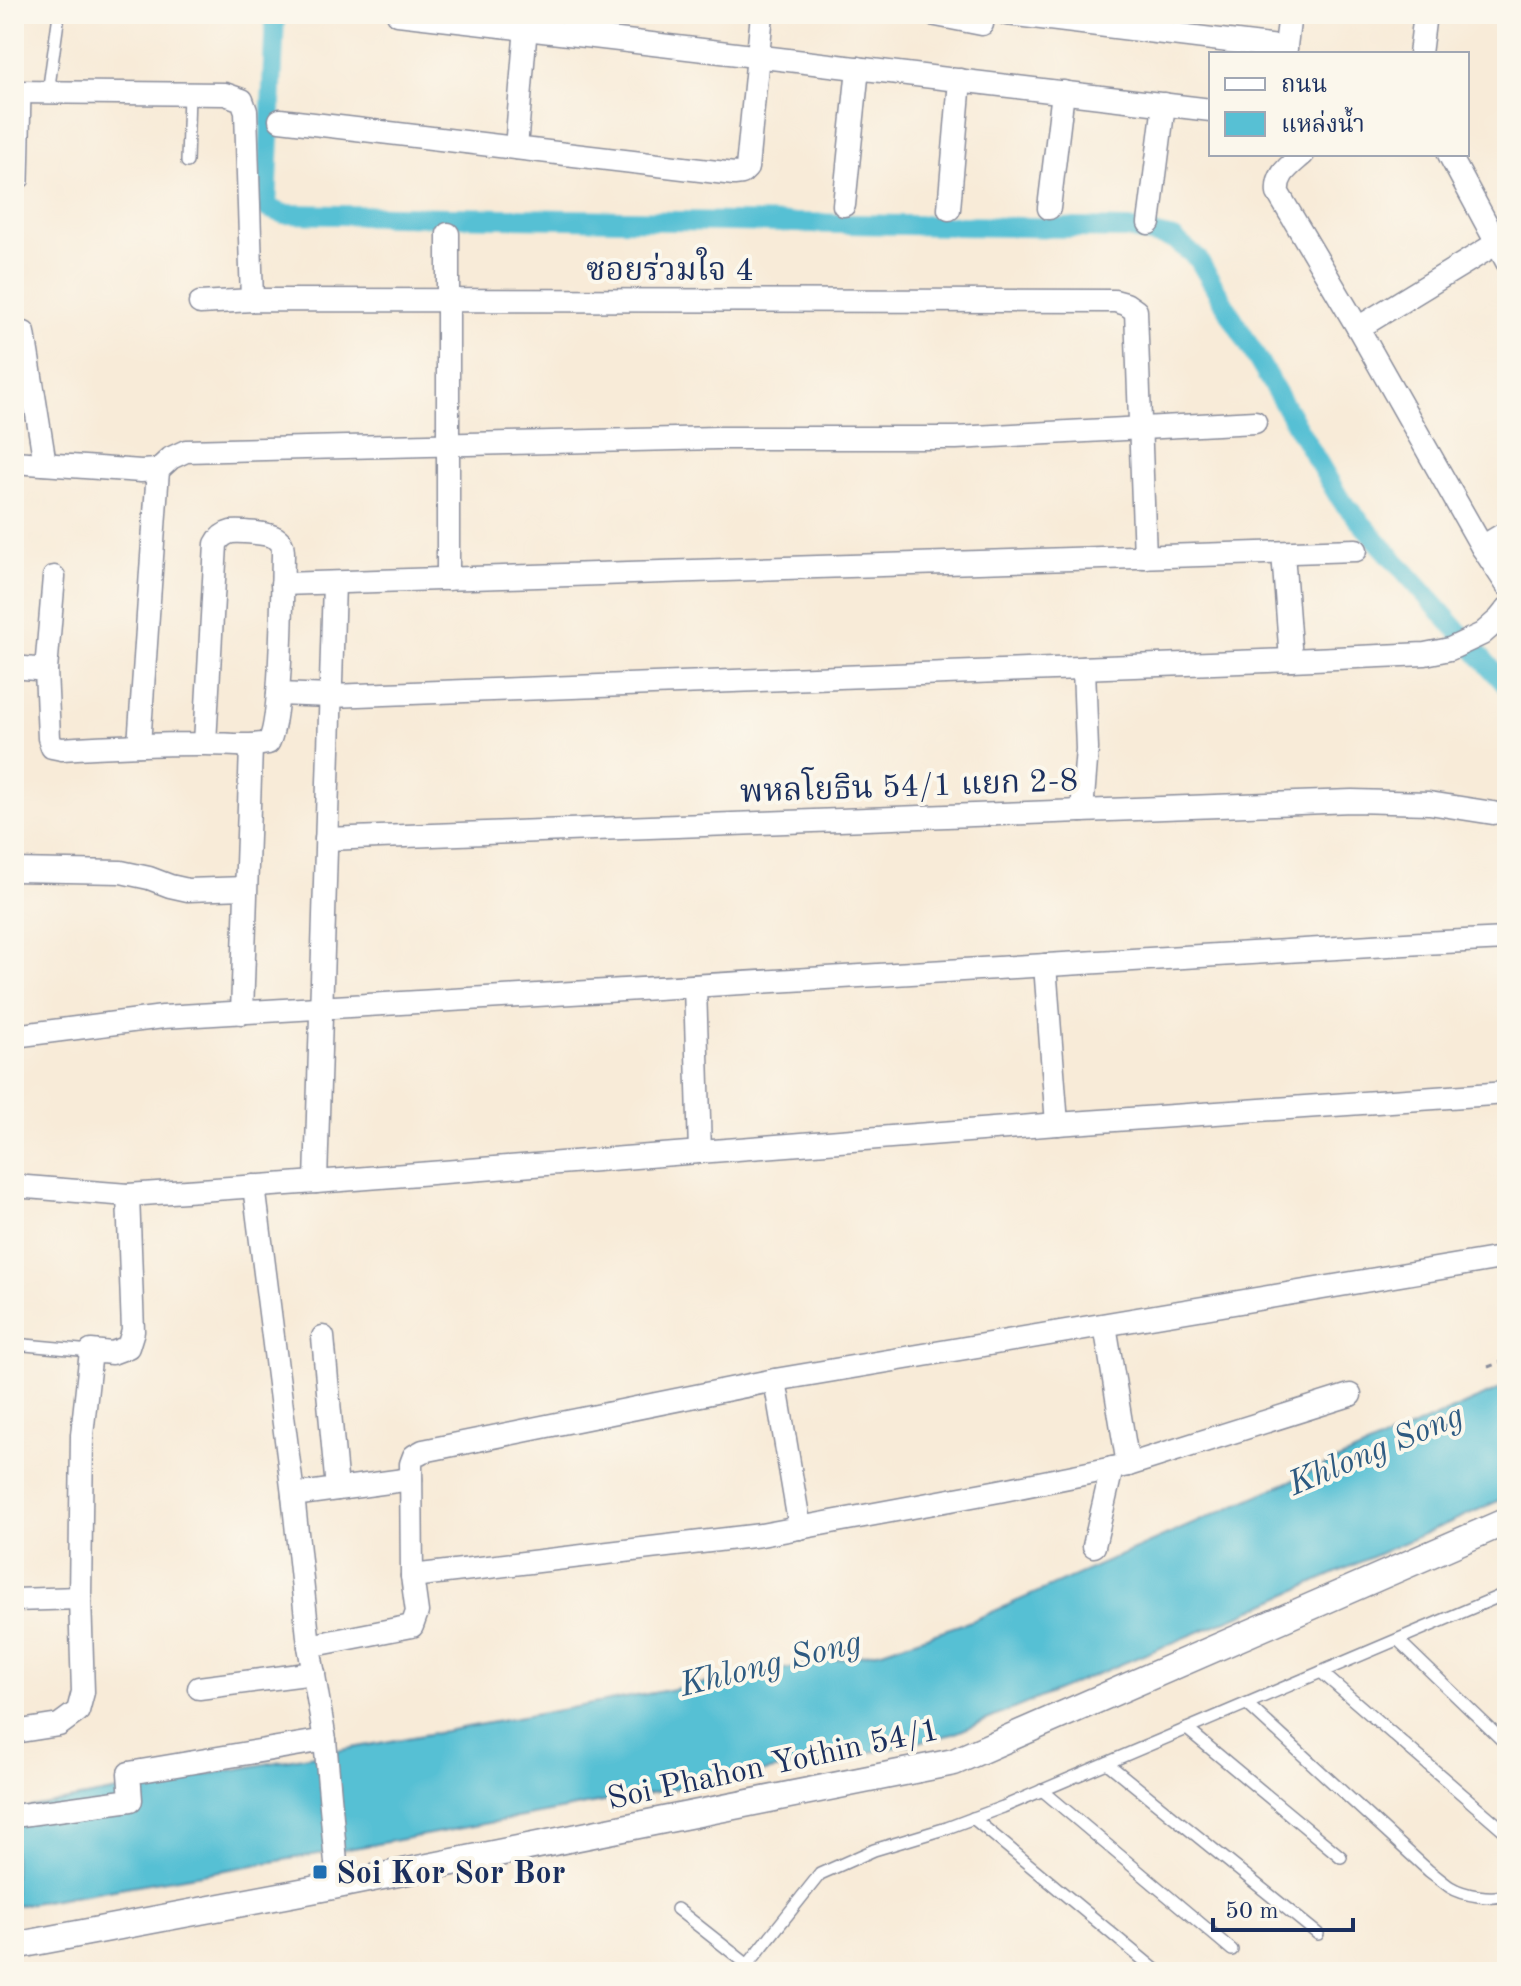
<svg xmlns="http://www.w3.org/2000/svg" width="1521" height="1986" font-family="'Old Standard TT','Noto Serif Thai',serif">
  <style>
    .water { fill: #57c0d4; stroke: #397899; stroke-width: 2 }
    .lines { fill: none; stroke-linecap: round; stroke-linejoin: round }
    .canal { stroke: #57c0d4; stroke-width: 20 }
    .service-casing { stroke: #8a8d9b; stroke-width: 14 }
    .minor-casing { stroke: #8a8d9b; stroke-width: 25 }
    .tertiary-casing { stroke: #8a8d9b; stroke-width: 29 }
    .path { stroke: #8a8d9b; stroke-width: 3; stroke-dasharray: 6 6; stroke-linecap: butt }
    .service { stroke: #fff; stroke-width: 11 }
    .minor { stroke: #fff; stroke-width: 22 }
    .tertiary { stroke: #fff; stroke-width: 26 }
    .poi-dot { fill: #1f6fb2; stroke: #fbf7ec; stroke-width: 3 }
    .labels { text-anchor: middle; stroke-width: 8; stroke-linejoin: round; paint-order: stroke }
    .street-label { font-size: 32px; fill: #1b2f5e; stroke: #fbf7ec }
    .poi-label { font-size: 32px; font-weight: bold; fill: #1b2f5e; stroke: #fbf7ec; text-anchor: start }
    .water-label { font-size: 34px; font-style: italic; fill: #2d5a81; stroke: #fbf7ec }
  </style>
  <rect width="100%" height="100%" fill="#fbf7ec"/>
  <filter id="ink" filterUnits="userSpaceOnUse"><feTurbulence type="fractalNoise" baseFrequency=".0125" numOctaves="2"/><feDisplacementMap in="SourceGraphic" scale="16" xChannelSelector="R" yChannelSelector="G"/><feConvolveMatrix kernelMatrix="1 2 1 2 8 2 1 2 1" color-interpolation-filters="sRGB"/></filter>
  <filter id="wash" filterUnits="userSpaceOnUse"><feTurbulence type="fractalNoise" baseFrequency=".006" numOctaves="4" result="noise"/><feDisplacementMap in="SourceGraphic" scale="32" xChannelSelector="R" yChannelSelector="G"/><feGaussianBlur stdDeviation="1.8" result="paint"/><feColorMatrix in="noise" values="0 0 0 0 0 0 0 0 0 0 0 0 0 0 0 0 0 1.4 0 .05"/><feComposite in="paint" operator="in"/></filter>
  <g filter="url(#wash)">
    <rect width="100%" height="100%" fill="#f8ebd8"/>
    <polygon class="water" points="1507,1386 1507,1497 1261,1606 953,1734 893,1748 371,1845 14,1906 14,1810 882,1651 974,1620"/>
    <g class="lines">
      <polyline class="canal" points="275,14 267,208 284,214 1128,229 1174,239 1198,259 1340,499 1507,686"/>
    </g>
  </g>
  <g filter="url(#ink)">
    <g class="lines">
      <defs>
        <g id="service">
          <polyline points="48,93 59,14"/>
          <polyline points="187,162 189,93"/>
          <polyline points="23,181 25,92"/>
          <polyline points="14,1344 91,1351"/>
          <polyline points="1398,1640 1507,1745"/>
          <polyline points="1321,1672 1507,1833"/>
          <path d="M1247,1704L1429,1871C1436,1876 1443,1882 1450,1887C1463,1895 1494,1901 1507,1894"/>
          <polyline points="1187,1729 1341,1857"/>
          <polyline points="1107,1763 1318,1934"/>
          <polyline points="1042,1790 1232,1950"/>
          <polyline points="973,1818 1158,1972"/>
          <polyline points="677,1909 748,1965"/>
          <polyline points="742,1972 820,1874 874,1850 947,1828 1003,1807 1507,1593"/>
        </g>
        <g id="minor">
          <polyline points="398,14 1211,110"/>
          <polyline points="931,14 982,24 983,14"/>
          <polyline points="1007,14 1286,48"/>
          <polyline points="1285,54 1290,14"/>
          <polyline points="1420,54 1425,14"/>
          <polyline points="14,92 225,94 242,100 246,111 252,300"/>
          <polyline points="280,120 734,174 742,173 747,168 762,14"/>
          <polyline points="516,148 527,14"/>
          <path d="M1303,154C1290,166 1276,174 1278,193L1358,328L1482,547L1507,585"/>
          <polyline points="1449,154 1507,262"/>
          <polyline points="844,205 858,68"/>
          <polyline points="1049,208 1063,92"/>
          <polyline points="949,209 960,80"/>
          <polyline points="1149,223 1164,104"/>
          <polyline points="448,234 448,579"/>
          <polyline points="200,303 252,300 1115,301 1126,304 1136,311 1145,557"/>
          <polyline points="1358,328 1507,237"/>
          <polyline points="24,333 45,464"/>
          <polyline points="14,462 141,471 158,470 171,458 186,451 717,438 956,438 1255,422"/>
          <polyline points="1482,547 1507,532"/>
          <polyline points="1283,553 1291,660"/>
          <polyline points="282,584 1356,550"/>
          <path d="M14,667L46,670L49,738L52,747L62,749C108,746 154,744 200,744C223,743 245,748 268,743C282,725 282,587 283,555C283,548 283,542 276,538C269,533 239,531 231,532C223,534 219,538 216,544L205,743"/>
          <polyline points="46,670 54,577"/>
          <polyline points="278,694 331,696 1291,660 1425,654 1450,649 1482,634 1499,619 1507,609"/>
          <polyline points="139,745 158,470"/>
          <polyline points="1082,811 1087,749 1084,668"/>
          <polyline points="326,839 1352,801 1429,803 1493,813"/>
          <polyline points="14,870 121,872 149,878 170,886 188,890 245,888"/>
          <polyline points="1045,965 1057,1124"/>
          <polyline points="695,986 700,1152"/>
          <polyline points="242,1013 251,747"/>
          <polyline points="14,1036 163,1017 1422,943 1507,939"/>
          <polyline points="316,1182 334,583"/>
          <polyline points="14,1186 128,1195 316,1182 1057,1124 1507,1093"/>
          <polyline points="254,1186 293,1495 309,1646 325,1740 338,1885"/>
          <polyline points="1105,1325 1128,1465"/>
          <polyline points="323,1337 337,1489"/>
          <polyline points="775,1380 800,1528"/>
          <polyline points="293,1495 411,1479"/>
          <polyline points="1094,1546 1112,1468"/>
          <polyline points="412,1576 761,1535 999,1491 1128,1465 1350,1395"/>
          <polyline points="14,1600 80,1598"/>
          <polyline points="309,1646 412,1626 417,1612 412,1576 411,1464 414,1456 423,1451 775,1380 1507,1257"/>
          <polyline points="199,1688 314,1673"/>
          <polyline points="14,1732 59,1725 78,1711 83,1692 80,1598 82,1435 91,1351 112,1353 128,1347 133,1331 128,1195"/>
          <polyline points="14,1816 131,1800 129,1773 325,1740"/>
        </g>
        <polyline id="tertiary" points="14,1946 338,1885 954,1762 1507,1521"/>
      </defs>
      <use href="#service" class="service-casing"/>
      <use href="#minor" class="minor-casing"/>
      <use href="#tertiary" class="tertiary-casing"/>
      <polyline class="path" points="1488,1367 1507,1360"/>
      <use href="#service" class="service"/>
      <use href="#minor" class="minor"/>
      <use href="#tertiary" class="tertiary"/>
    </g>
  </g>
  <rect class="poi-dot" x="312" y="1864" width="16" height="16" rx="4"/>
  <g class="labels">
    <g class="street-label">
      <text x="670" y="280">ซอยร่วมใจ 4</text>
      <text transform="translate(909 785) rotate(-2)" y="11">พหลโยธิน 54/1 แยก 2-8</text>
      <text transform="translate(773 1763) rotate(-12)" y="11">Soi Phahon Yothin 54/1</text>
    </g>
    <g class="poi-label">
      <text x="336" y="1883">Soi Kor Sor Bor</text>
    </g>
    <g class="water-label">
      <text transform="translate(1375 1448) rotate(-23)" y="12">Khlong Song</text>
      <text transform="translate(770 1662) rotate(-14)" y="12">Khlong Song</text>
    </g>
  </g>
  <rect width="1521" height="1986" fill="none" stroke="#fbf7ec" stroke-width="48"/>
  <rect x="1209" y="52" width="260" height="104" fill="#fbf7ec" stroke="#a1a7b3" stroke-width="2"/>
  <rect x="1225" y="78" width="40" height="12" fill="#ffffff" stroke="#a1a7b3" stroke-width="2"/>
  <text x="1281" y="92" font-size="24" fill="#1b2f5e">ถนน</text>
  <rect x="1225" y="112" width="40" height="24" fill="#57c0d4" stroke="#a1a7b3" stroke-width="2"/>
  <text x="1281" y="132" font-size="24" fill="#1b2f5e">แหล่งน้ำ</text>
  <path d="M1213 1918v12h140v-12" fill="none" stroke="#1b2f5e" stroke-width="4"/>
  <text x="1225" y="1918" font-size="24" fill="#1b2f5e" stroke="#fbf7ec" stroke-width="6" paint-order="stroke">50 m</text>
</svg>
